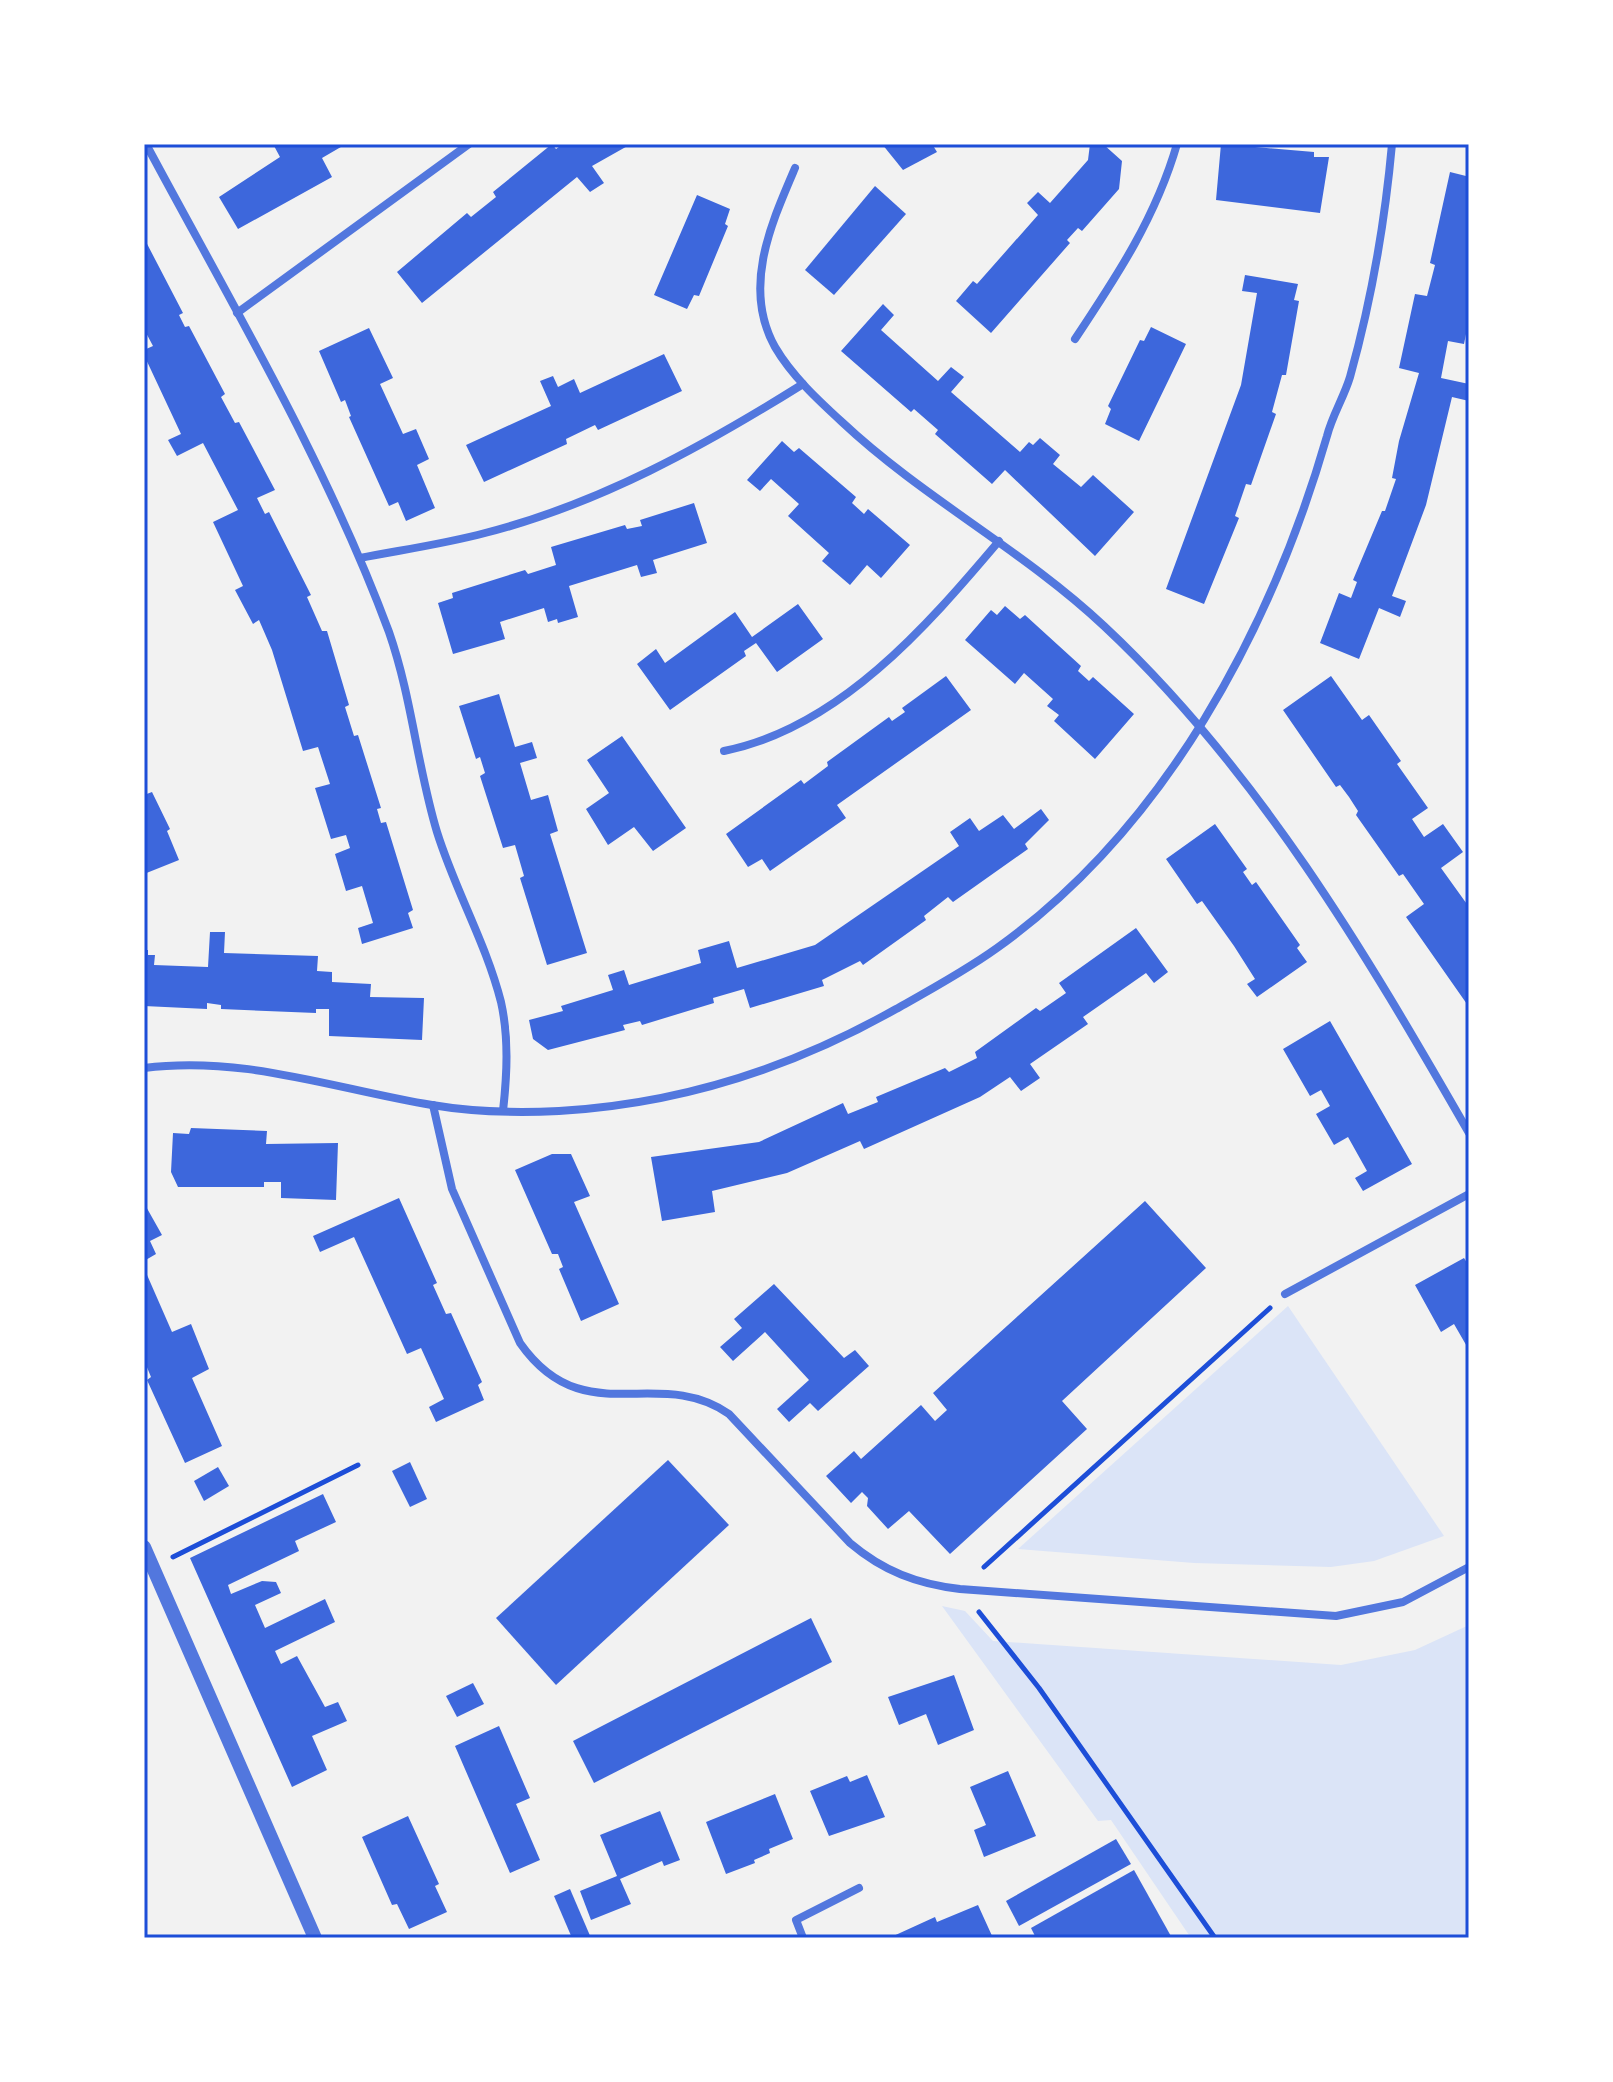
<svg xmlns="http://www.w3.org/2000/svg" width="1613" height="2082" font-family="Lato,sans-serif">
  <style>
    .green { fill: #dbe4f7 }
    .building { fill: #3d67dc }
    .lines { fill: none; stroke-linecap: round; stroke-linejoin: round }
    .path { stroke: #1d4ed8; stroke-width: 5 }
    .minor { stroke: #5277de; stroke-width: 8 }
    .tertiary { stroke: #5277de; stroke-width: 14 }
    .neatline { fill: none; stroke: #1d4ed8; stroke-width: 3 }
  </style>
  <rect width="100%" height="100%" fill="#f2f2f2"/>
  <g class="green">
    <polygon points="1288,1306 1444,1536 1374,1561 1331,1567 1194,1563 1018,1549"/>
    <polygon points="942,1606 965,1611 993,1641 1341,1665 1415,1650 1469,1625 1469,1938 1191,1938 1111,1820 1098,1821"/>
  </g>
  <g class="building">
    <polygon points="273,144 346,144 322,158 332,177 238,229 219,197 280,157"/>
    <polygon points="552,144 556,149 563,144 631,144 592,166 604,183 590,192 577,177 422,303 397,272 467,213 471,217 496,197 493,192"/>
    <polygon points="882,144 932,144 937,152 903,170"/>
    <polygon points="1090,144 1103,144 1122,161 1119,189 1082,231 1078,228 1067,240 1070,243 991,333 956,301 973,281 977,284 1038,215 1027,203 1038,192 1050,203 1088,160"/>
    <polygon points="1221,144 1314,152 1314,157 1329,157 1320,213 1216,200"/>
    <polygon points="1469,168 1469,319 1464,344 1448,341 1441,378 1469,384 1469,401 1452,397 1426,505 1392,596 1406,601 1400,617 1379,608 1359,659 1320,643 1339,593 1351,598 1357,582 1353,580 1382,511 1385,511 1396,479 1392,478 1399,441 1419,373 1399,368 1415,294 1427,296 1435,265 1430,263 1450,172 1466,176"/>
    <polygon points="875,186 906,214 834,295 805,270"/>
    <polygon points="697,195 730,209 725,224 728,226 699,296 694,295 687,309 654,295"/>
    <polygon points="144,238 183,313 179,315 185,327 189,326 225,394 221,397 235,423 239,422 275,490 257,498 265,514 269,512 311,595 307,597 322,631 327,631 349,705 345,707 354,736 358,735 381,808 377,809 381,823 386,822 413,910 408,913 413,928 362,944 358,928 373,923 362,886 346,891 335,854 350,848 346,835 331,839 315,788 330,784 318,747 303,751 272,650 259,620 253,624 235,590 243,586 213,522 238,510 203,443 177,456 168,440 181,434 144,355 144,350 153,346 144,329"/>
    <polygon points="1245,275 1298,284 1294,300 1299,301 1286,375 1282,375 1272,412 1276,414 1251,485 1246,484 1235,516 1239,518 1204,604 1166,589 1241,385 1257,293 1242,291"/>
    <polygon points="883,304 894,315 881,330 938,381 951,367 964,377 951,392 1020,452 1029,442 1033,445 1040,438 1060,455 1053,464 1081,487 1093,475 1134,512 1095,556 1005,470 992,484 935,434 938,430 914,409 911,412 841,351"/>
    <polygon points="1151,327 1186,344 1139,441 1105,424 1111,409 1108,406 1140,340 1144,341"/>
    <polygon points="369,328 393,378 380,384 403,434 416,429 429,459 417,465 435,508 406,521 398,502 389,506 349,417 351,416 345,400 341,402 319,351"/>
    <polygon points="664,354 682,391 598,430 595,425 566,439 567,444 484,482 466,445 551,406 540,381 553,376 558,387 574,379 580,393"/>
    <polygon points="782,441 794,452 799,448 856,497 852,503 864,514 868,509 910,545 881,578 867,565 850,585 822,561 829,553 788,516 799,504 771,479 760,491 747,480"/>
    <polygon points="694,503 707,543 653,560 657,573 641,577 637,565 569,586 578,617 558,623 557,619 548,622 544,608 500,622 505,639 453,654 438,603 453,598 452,593 525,570 528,574 556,565 551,547 625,525 627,529 642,526 640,520"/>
    <polygon points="798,604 823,639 777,672 756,643 744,651 746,656 670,710 637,664 656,649 665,663 735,612 752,637"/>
    <polygon points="1005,606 1020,619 1025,615 1081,666 1078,671 1089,681 1093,677 1134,714 1095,759 1054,721 1059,715 1047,706 1053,699 1024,673 1015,684 965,640 991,610 997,615"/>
    <polygon points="946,676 971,710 837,805 846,818 770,871 762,859 748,867 726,834 801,780 804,784 828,766 827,762 889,717 892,721 905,712 902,708"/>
    <polygon points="1331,676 1362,720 1369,715 1401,761 1397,764 1428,808 1412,819 1424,837 1443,824 1463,852 1441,868 1469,907 1469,1007 1406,917 1424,904 1403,874 1399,876 1356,815 1358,811 1349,797 1340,785 1336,787 1283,710"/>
    <polygon points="499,694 515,747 532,742 537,758 520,763 531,800 548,795 558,831 550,834 587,953 547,965 520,878 524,876 515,845 503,848 480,776 485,773 480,757 476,759 459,706"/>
    <polygon points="622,736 686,828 653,851 634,827 608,845 586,809 609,793 587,760"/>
    <polygon points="152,792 170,829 167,831 179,860 144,874 144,795"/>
    <polygon points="1041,809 1049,820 1025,844 1028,849 953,902 948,897 924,916 926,920 863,965 860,961 822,980 824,986 750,1008 744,989 713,998 714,1003 642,1025 640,1021 623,1025 625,1030 548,1050 533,1039 529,1020 563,1011 561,1006 613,990 608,975 624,970 629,985 701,963 698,950 729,941 737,968 815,945 959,846 950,832 970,818 979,831 1003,815 1014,829"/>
    <polygon points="1215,824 1247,869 1243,872 1252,885 1256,882 1300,945 1297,948 1307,962 1257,997 1247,984 1255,979 1234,946 1202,901 1197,904 1166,859"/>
    <polygon points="1136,928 1168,972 1154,983 1146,973 1083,1017 1088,1024 1030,1064 1040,1078 1021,1091 1010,1077 980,1097 864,1149 860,1141 787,1173 712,1191 715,1212 662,1221 651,1157 759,1142 843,1103 848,1114 878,1102 876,1097 945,1068 949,1072 977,1058 975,1052 1036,1008 1040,1011 1066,993 1059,983"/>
    <polygon points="210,932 225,932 224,953 318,956 317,971 332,972 332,982 371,984 370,997 424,998 422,1040 329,1036 329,1009 316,1009 316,1013 221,1009 221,1005 207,1003 207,1009 144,1006 144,950 148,950 148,955 155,955 154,965 208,967"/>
    <polygon points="1330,1021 1412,1164 1363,1191 1355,1178 1367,1171 1348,1137 1334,1145 1316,1114 1330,1106 1321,1090 1310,1096 1283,1049"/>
    <polygon points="191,1128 267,1131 266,1144 338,1143 336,1200 281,1198 281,1182 264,1182 264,1187 178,1187 171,1172 173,1133 189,1134"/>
    <polygon points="552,1154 571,1154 590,1196 574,1202 619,1304 581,1321 559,1269 563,1267 558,1254 552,1254 515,1170"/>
    <polygon points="399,1198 437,1283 433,1285 446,1314 451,1313 482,1382 478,1385 484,1400 436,1422 429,1407 444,1399 421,1348 407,1354 354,1237 320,1252 313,1236"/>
    <polygon points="1145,1201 1206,1268 1062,1401 1087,1429 950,1554 909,1511 888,1529 867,1506 868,1498 862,1492 851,1503 826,1476 854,1451 861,1459 921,1405 935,1421 947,1410 933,1393"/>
    <polygon points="144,1203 162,1235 150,1241 156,1254 144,1261"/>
    <polygon points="1464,1258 1469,1266 1469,1350 1454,1324 1441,1332 1415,1285"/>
    <polygon points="144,1268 172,1332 191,1324 209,1369 192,1378 222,1446 185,1463 147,1380 151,1377 144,1360"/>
    <polygon points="774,1284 844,1358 855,1350 869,1366 818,1411 810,1403 789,1422 777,1409 809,1380 765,1332 733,1361 720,1347 742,1328 734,1319"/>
    <polygon points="668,1460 729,1525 556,1685 496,1618"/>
    <polygon points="410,1462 427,1499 410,1507 392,1471"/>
    <polygon points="218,1467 229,1486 204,1501 194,1481"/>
    <polygon points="323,1494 336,1522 295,1541 299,1551 228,1585 231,1594 262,1581 276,1582 281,1593 255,1605 265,1628 325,1599 335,1622 275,1651 281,1664 297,1656 325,1707 338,1702 347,1721 312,1736 327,1770 292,1787 190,1558"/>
    <polygon points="811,1618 832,1662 594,1783 573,1741"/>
    <polygon points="954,1675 974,1730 938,1745 926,1714 899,1725 888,1697"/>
    <polygon points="473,1683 484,1704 457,1717 446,1696"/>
    <polygon points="499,1726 530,1798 516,1804 540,1860 510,1873 455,1746"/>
    <polygon points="1008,1771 1036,1836 984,1857 974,1830 986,1825 970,1787"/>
    <polygon points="867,1775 885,1817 829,1836 810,1791 847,1776 850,1782"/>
    <polygon points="775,1794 793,1839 769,1849 770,1853 754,1860 755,1863 726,1874 706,1822"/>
    <polygon points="660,1811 680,1860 664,1866 662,1861 620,1879 631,1904 591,1920 580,1891 617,1876 600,1835"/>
    <polygon points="408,1816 439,1884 435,1886 447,1912 409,1929 397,1904 392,1905 362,1837"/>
    <polygon points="1116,1839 1131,1864 1019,1926 1006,1901"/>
    <polygon points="1134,1870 1172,1938 1036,1938 1031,1928"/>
    <polygon points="570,1889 591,1938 572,1938 554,1896"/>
    <polygon points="978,1905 993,1938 889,1938 935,1917 937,1922"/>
  </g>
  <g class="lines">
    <g class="path">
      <polyline points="173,1557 358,1465"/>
      <polyline points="984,1567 1270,1308"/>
      <polyline points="979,1612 1039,1688 1215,1938"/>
    </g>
    <g class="minor">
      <path d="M146,144C231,303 326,462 389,632C412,698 417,766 437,832C455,890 486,943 501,1002C509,1038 507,1075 503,1111"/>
      <path d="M795,168C771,224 742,288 775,347C792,376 818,400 842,422C923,498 1023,550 1104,626C1258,770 1365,952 1469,1133"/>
      <polyline points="237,313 469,144"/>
      <path d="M1075,339C1117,276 1156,217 1177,144"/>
      <path d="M360,558C401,550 444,544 485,533C599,504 704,446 803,384"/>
      <path d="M724,751C839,728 927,626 999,541"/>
      <path d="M144,1068C243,1055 335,1089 432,1105C473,1112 517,1113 559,1111C680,1104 790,1069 896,1009C930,990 965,971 997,948C1165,828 1271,630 1327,436C1332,416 1344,397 1350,377C1371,302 1385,221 1392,144"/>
      <path d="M433,1105L452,1189L520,1343C584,1434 657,1364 729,1414L850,1543C883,1571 917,1584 960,1589L1336,1616L1403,1602L1469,1567"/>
      <polyline points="1285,1294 1469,1194"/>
      <polyline points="803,1938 796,1920 859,1888"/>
    </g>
    <polyline class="tertiary" points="144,1547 315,1938"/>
  </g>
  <rect width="1613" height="2082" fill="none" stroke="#ffffff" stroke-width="292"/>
  <rect x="146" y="146" width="1321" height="1790" class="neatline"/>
</svg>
